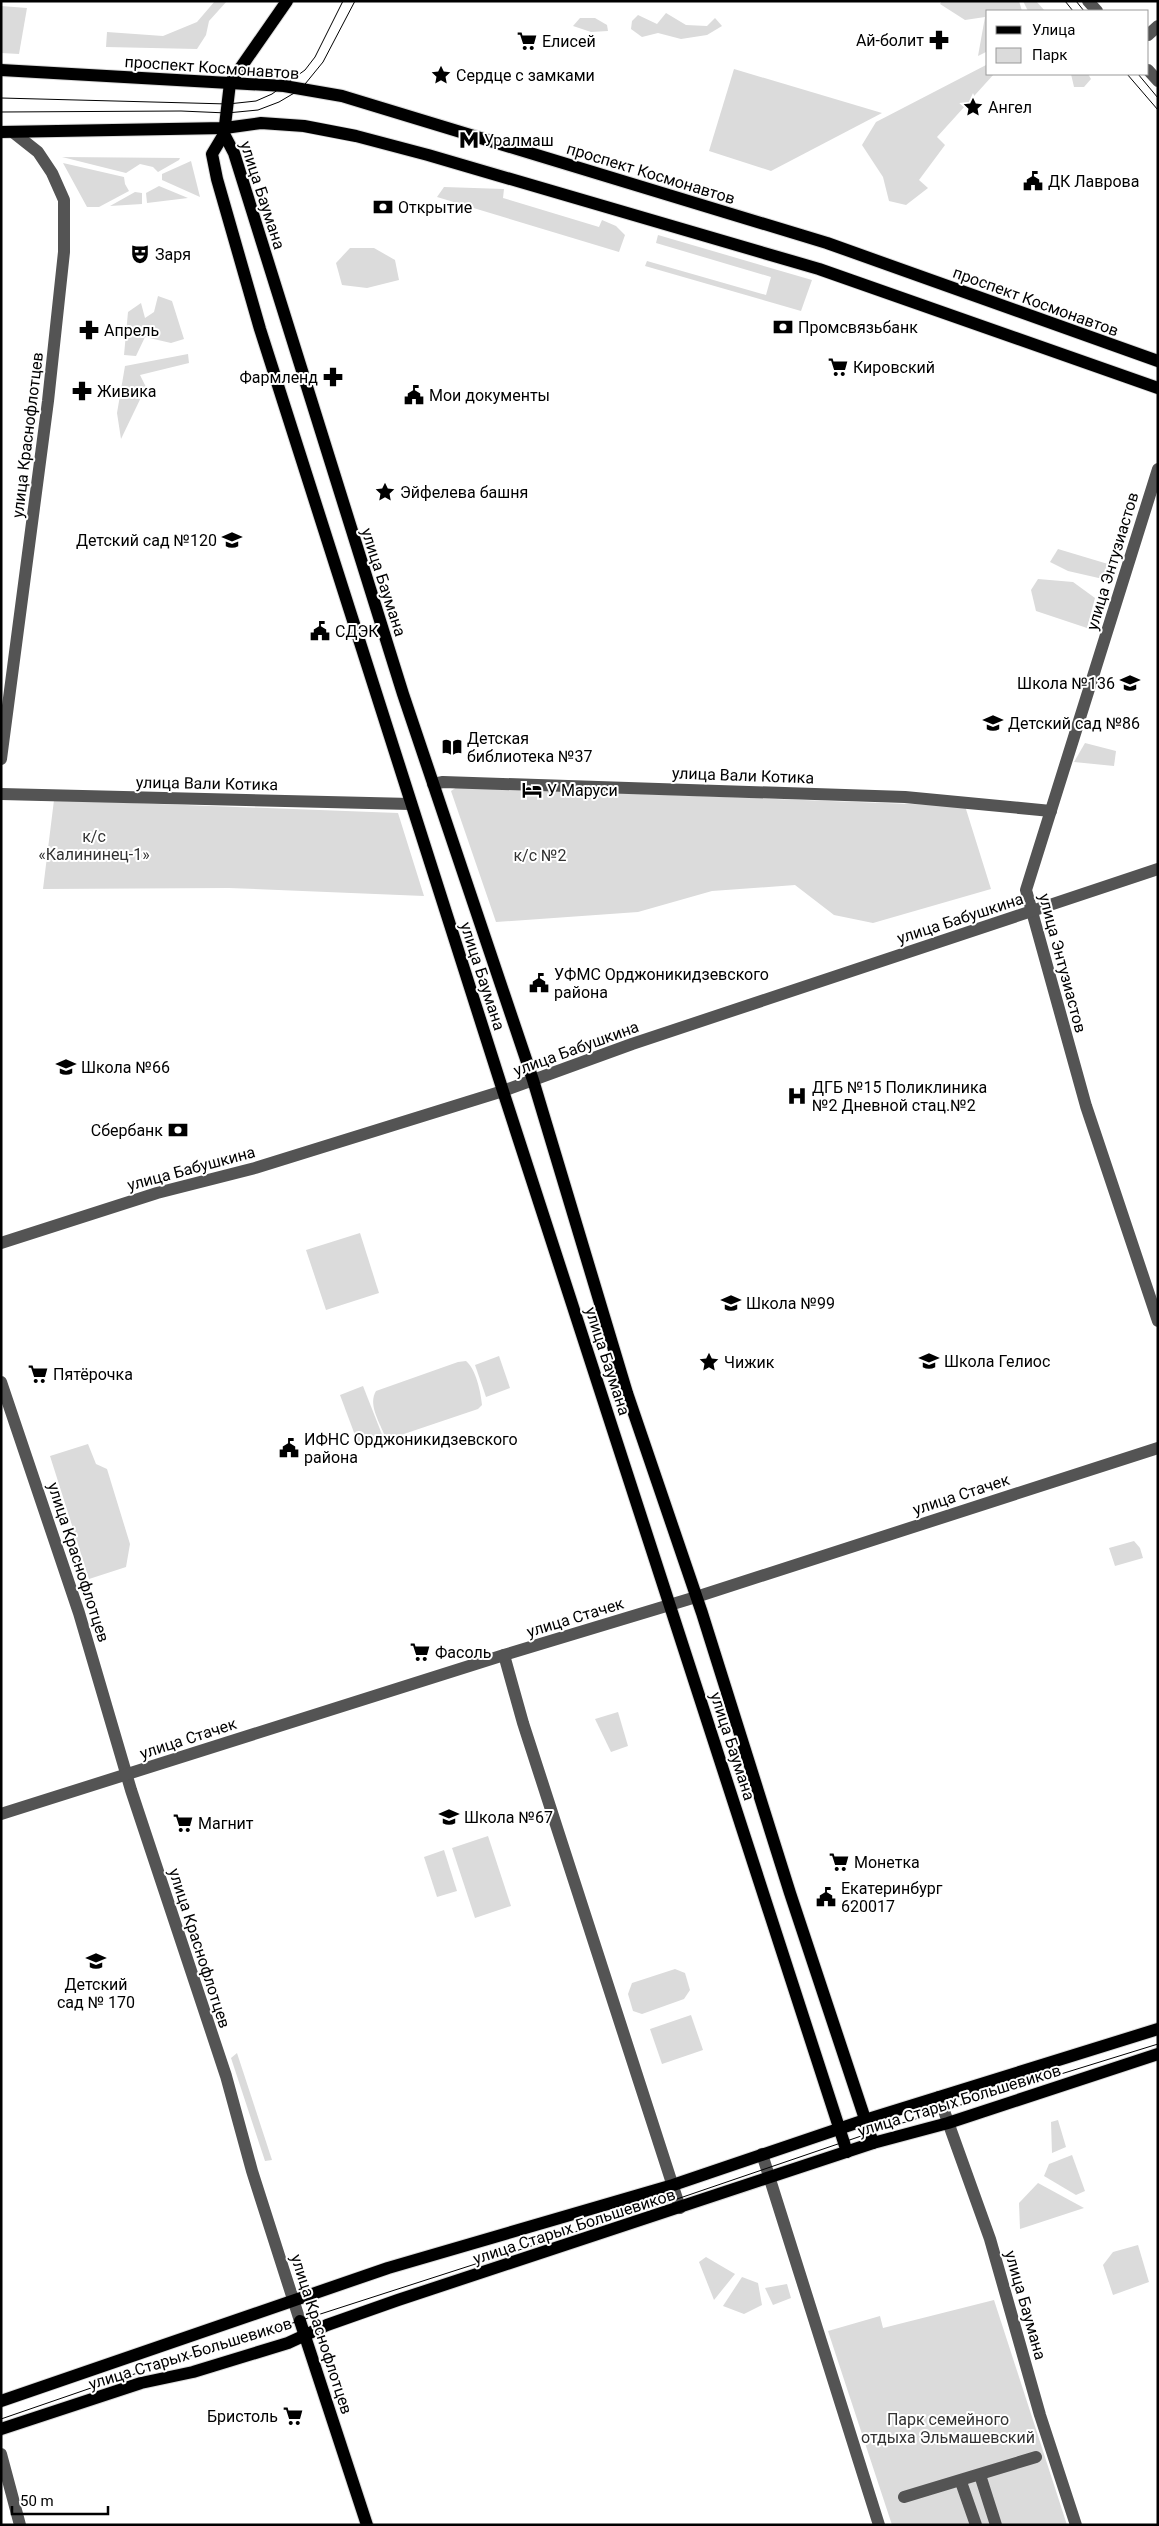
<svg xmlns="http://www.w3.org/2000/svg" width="1159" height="2526" font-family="Roboto,sans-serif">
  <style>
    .green { fill: #dbdbdb }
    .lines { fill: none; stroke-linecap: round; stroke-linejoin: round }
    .major-casing { stroke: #dbdbdb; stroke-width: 14 }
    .minor { stroke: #545454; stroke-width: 12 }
    .major { stroke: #000; stroke-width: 12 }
    .tram { stroke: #000; stroke-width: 1 }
    .labels { text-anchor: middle; stroke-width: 4; stroke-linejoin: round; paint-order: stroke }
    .poi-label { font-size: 16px; fill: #000; stroke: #fff; text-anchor: start }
    .street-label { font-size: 16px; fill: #000; stroke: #fff }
    .park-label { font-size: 16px; fill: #323232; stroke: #fff }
  </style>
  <rect width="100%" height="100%" fill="#fff"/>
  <g class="green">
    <polygon points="215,1 227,1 209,21 206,35 197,49 106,47 107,32 163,36 197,22"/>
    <polygon points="942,1 1019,1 1022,11 988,11 988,51 978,56 985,17 965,20 940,4"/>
    <polygon points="1023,1 1036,1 1045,11 1028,11"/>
    <polygon points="1,6 27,8 19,54 1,53"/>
    <polygon points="666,13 686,25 707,26 715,18 722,26 707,35 681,39 658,33 642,37 631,29 632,21 638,15 657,24"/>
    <polygon points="580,18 595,18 607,25 608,31 591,32 573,26"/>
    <polygon points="988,64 988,74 994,74 937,137 945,145 919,180 928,188 906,205 889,201 883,177 862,145 876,122"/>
    <polygon points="734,69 882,113 771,171 709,151"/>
    <polygon points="1071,74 1088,74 1091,79 1084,87 1074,87"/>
    <polygon points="62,157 180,158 179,160 158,172 153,167 140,164 126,173"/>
    <polygon points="191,161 200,197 162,180 162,174"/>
    <polygon points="63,163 124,177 125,184 129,191 99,207 87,207"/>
    <polygon points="159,186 188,198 147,203 146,193"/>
    <polygon points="444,187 504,189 503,198 599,227 602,220 616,226 625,235 619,252 437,197"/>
    <polygon points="135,192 142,193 142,204 110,206"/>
    <polygon points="658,235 812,280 801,311 645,266 647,261 766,295 771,277 656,243"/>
    <polygon points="350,248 374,248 395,260 399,280 367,288 342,285 336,263"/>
    <polygon points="158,296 172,301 184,339 171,343 145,337 136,356 124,355 128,312 141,303 145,318 154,312"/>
    <polygon points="188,354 189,363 140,375 146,387 121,439 117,413 125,366"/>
    <polygon points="1058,549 1108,564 1103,579 1068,571 1050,562"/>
    <polygon points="1038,579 1073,582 1095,598 1087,628 1036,611 1031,590"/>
    <polygon points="1085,743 1116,751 1114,766 1074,762"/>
    <polygon points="457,787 965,806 991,889 873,923 834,915 795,885 712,891 638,912 496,922 451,791"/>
    <polygon points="54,800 398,813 424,896 229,888 43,889"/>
    <polygon points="360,1233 379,1293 326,1310 306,1250"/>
    <polygon points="499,1356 510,1388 486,1397 475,1365"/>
    <path d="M466,1361C476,1369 481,1393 482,1405L478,1409L392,1438L384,1434C379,1421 368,1404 376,1391L458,1362Z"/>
    <polygon points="363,1386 383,1437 359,1446 340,1395"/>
    <polygon points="88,1444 96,1464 107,1469 130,1544 126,1567 89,1579 50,1456"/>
    <polygon points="1134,1541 1140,1548 1143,1558 1115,1566 1109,1548"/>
    <polygon points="618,1712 628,1746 611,1752 595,1719"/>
    <polygon points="488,1836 511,1906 475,1918 452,1848"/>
    <polygon points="444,1850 457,1891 437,1897 424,1857"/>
    <polygon points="675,1969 685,1973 690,1990 684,1999 642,2014 633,2011 628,1994 632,1983"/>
    <polygon points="691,2015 703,2050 662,2064 650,2029"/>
    <polygon points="237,2053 272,2160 265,2161 231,2058"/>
    <polygon points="1058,2120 1066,2147 1052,2153 1051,2122"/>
    <polygon points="1072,2155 1085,2191 1076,2195 1044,2176 1049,2164"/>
    <polygon points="1038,2183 1084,2208 1020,2229 1019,2203"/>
    <polygon points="1138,2245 1149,2282 1113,2295 1103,2265 1113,2252"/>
    <polygon points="706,2257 735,2274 714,2300 699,2262"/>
    <polygon points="742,2277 758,2283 762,2305 744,2314 723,2306"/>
    <polygon points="787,2284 791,2298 773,2305 765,2288"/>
    <polygon points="994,2300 1067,2525 892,2525 828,2331 880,2316 883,2328"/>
  </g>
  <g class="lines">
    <defs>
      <g id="major">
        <polyline points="287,1 230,83 224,134 212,154 217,179 260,329 503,1091 847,2152"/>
        <polyline points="1,70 284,86 342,96 827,243 1158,361"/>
        <polyline points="1,132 225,128 261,123 304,126 356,136 428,155 819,269 1158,388"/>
        <polyline points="224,134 234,153 403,694 533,1080 627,1393 702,1613 790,1893 873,2143"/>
        <polyline points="300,2321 367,2525"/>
        <polyline points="1,2401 388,2268 673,2185 865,2120 1158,2029"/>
        <polyline points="1,2429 141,2383 193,2372 288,2343 327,2325 398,2300 873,2143 948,2123 1158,2054"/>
      </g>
    </defs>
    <use href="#major" class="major-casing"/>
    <g class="minor">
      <polyline points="1088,1 1097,11"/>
      <polyline points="1148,35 1158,26"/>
      <polyline points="1148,70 1158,81"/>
      <polyline points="1158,469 1026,890 1086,1106 1158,1321"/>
      <polyline points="1,759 48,401 64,252 64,200 52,173 38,152 14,133"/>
      <polyline points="433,784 443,782 905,797 1051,811"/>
      <polyline points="1,794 411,804"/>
      <polyline points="1,1243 157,1193 255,1168 503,1091 632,1044 1158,869"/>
      <polyline points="1,1382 79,1613 131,1790 226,2076 252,2171 300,2321"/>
      <polyline points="504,1655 523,1723 680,2208"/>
      <polyline points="1,1814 504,1655 696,1597 1158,1448"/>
      <polyline points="939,2097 990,2239 1040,2415 1076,2525"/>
      <polyline points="762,2154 879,2525"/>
      <polyline points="1,2454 20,2525"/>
      <polyline points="980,2475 996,2525"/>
      <polyline points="961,2482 976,2525"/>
      <polyline points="904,2497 1036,2457"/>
    </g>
    <use href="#major" class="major"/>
    <g class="tram">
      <polyline points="1065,1 1073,11"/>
      <polyline points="1076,1 1084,11"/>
      <polyline points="1127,74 1158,110"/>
      <polyline points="1138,74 1158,98"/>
      <polyline points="1,98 228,104 256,101 272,94 305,70 315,57 343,1"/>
      <polyline points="1,112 181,111 227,113 258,110 279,102 301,89 323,62 355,1"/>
      <polyline points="1,2419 91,2388 677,2199 870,2133 1158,2044"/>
    </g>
  </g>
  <defs>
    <symbol id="pharmacy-bare" viewBox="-9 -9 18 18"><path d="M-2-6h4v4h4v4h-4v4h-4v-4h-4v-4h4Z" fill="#000" stroke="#fff" stroke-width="2.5" paint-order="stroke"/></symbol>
    <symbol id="supermarket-bare" viewBox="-9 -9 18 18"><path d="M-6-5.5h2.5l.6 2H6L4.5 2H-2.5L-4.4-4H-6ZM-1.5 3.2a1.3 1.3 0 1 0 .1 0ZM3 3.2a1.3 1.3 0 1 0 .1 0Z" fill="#000" stroke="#fff" stroke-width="2.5" paint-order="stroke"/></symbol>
    <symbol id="sight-bare" viewBox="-9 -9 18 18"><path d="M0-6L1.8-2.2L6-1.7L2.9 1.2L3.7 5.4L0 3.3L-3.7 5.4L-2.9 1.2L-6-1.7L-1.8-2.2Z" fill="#000" stroke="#fff" stroke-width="2.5" paint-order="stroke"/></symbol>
    <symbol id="metro-bare" viewBox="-9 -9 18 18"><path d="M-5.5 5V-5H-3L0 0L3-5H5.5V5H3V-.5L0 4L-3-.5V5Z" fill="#000" stroke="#fff" stroke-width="2.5" paint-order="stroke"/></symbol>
    <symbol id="civic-bare" viewBox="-9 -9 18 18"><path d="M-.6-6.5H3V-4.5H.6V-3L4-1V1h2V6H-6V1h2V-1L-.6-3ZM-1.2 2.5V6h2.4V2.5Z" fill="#000" stroke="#fff" stroke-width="2.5" paint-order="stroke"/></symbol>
    <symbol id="bank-bare" viewBox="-9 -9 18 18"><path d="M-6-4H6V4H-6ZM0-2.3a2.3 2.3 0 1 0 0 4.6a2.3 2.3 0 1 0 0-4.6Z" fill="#000" stroke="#fff" stroke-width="2.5" paint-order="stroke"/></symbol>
    <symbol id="theatre-bare" viewBox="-9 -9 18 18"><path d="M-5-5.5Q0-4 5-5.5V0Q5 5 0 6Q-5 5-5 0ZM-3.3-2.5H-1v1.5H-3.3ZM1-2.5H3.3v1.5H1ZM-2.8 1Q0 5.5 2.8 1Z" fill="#000" stroke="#fff" stroke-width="2.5" paint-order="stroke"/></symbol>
    <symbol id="school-bare" viewBox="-9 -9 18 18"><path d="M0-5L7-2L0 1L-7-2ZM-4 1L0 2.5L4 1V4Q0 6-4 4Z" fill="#000" stroke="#fff" stroke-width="2.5" paint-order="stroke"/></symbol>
    <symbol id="library-bare" viewBox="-9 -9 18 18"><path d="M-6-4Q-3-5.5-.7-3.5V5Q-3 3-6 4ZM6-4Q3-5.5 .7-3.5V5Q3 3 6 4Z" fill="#000" stroke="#fff" stroke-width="2.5" paint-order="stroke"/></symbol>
    <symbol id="hotel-bare" viewBox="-9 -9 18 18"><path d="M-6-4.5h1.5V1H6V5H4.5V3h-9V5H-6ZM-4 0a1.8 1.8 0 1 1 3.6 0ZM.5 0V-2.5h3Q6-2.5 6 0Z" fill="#000" stroke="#fff" stroke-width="2.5" paint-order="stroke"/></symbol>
    <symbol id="hospital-bare" viewBox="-9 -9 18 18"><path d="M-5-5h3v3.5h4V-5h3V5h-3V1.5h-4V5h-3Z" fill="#000" stroke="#fff" stroke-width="2.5" paint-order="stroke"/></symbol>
  </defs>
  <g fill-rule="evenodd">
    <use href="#pharmacy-bare" x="925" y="26" width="28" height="28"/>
    <use href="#supermarket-bare" x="513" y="27" width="28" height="28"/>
    <use href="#sight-bare" x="427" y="61" width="28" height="28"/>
    <use href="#sight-bare" x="959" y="93" width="28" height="28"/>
    <use href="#metro-bare" x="455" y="126" width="28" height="28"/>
    <use href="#civic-bare" x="1019" y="167" width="28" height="28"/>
    <use href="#bank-bare" x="369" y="193" width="28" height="28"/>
    <use href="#theatre-bare" x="126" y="240" width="28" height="28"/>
    <use href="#bank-bare" x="769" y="313" width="28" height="28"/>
    <use href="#pharmacy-bare" x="75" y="316" width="28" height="28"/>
    <use href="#supermarket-bare" x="824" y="353" width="28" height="28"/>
    <use href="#pharmacy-bare" x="319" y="363" width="28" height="28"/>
    <use href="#pharmacy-bare" x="68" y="377" width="28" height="28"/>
    <use href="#civic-bare" x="400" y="381" width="28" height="28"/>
    <use href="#sight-bare" x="371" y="478" width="28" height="28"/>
    <use href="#school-bare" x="218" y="526" width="28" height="28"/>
    <use href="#civic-bare" x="306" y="617" width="28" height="28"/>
    <use href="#school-bare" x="1116" y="669" width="28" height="28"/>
    <use href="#school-bare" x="979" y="709" width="28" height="28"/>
    <use href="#library-bare" x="438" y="733" width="28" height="28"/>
    <use href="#hotel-bare" x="518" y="776" width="28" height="28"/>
    <use href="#civic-bare" x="525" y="969" width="28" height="28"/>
    <use href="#school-bare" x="52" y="1053" width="28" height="28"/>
    <use href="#hospital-bare" x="783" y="1082" width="28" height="28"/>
    <use href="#bank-bare" x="164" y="1116" width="28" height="28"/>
    <use href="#school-bare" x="717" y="1289" width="28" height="28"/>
    <use href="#school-bare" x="915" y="1347" width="28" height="28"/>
    <use href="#sight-bare" x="695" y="1348" width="28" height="28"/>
    <use href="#supermarket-bare" x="24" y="1360" width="28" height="28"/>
    <use href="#civic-bare" x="275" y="1434" width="28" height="28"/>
    <use href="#supermarket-bare" x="406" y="1638" width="28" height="28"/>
    <use href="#school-bare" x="435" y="1803" width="28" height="28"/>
    <use href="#supermarket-bare" x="169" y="1809" width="28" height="28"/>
    <use href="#supermarket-bare" x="825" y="1848" width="28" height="28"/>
    <use href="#civic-bare" x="812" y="1883" width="28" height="28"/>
    <use href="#school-bare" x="82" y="1947" width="28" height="28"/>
    <use href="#supermarket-bare" x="279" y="2402" width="28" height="28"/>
  </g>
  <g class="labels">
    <g class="poi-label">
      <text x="924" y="46" text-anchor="end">Ай-болит</text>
      <text x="542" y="47">Елисей</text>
      <text x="456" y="81">Сердце с замками</text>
      <text x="988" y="113">Ангел</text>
      <text x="484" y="146">Уралмаш</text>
      <text x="1048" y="187">ДК Лаврова</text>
      <text x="398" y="213">Открытие</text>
      <text x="155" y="260">Заря</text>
      <text x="798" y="333">Промсвязьбанк</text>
      <text x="104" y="336">Апрель</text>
      <text x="853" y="373">Кировский</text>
      <text x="318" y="383" text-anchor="end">Фармленд</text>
      <text x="97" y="397">Живика</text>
      <text x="429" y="401">Мои документы</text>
      <text x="400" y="498">Эйфелева башня</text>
      <text x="217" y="546" text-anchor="end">Детский сад №120</text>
      <text x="335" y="637">СДЭК</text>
      <text x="1115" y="689" text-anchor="end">Школа №136</text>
      <text x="1008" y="729">Детский сад №86</text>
      <text x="467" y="744">Детская<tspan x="467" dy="18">библиотека №37</tspan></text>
      <text x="547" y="796">У Маруси</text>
      <text x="554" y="980">УФМС Орджоникидзевского<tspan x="554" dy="18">района</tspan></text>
      <text x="81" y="1073">Школа №66</text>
      <text x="812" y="1093">ДГБ №15 Поликлиника<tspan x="812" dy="18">№2 Дневной стац.№2</tspan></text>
      <text x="163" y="1136" text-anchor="end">Сбербанк</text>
      <text x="746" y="1309">Школа №99</text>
      <text x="944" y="1367">Школа Гелиос</text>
      <text x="724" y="1368">Чижик</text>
      <text x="53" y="1380">Пятёрочка</text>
      <text x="304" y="1445">ИФНС Орджоникидзевского<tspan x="304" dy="18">района</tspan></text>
      <text x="435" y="1658">Фасоль</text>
      <text x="464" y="1823">Школа №67</text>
      <text x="198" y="1829">Магнит</text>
      <text x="854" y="1868">Монетка</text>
      <text x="841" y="1894">Екатеринбург<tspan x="841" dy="18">620017</tspan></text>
      <text x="96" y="1990" text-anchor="middle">Детский<tspan x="96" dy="18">сад № 170</tspan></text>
      <text x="278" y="2422" text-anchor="end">Бристоль</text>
    </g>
    <g class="street-label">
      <text transform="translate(212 67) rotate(4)" y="6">проспект Космонавтов</text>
      <text transform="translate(651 173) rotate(17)" y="6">проспект Космонавтов</text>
      <text transform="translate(263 195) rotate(72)" y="6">улица Баумана</text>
      <text transform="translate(1036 301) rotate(20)" y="6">проспект Космонавтов</text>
      <text transform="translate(27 435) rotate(-83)" y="6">улица Краснофлотцев</text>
      <text transform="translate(1112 561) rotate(-73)" y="6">улица Энтузиастов</text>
      <text transform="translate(384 582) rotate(72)" y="6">улица Баумана</text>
      <text transform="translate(743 775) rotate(2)" y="6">улица Вали Котика</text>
      <text transform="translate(207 783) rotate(1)" y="6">улица Вали Котика</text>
      <text transform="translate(960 918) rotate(-18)" y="6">улица Бабушкина</text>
      <text transform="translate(1063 963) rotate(75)" y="6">улица Энтузиастов</text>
      <text transform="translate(483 976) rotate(72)" y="6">улица Баумана</text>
      <text transform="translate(576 1048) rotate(-20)" y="6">улица Бабушкина</text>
      <text transform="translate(191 1168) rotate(-15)" y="6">улица Бабушкина</text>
      <text transform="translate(608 1361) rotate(72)" y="6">улица Баумана</text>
      <text transform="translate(961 1494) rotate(-18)" y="6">улица Стачек</text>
      <text transform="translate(79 1562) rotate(72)" y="6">улица Краснофлотцев</text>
      <text transform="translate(575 1617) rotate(-17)" y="6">улица Стачек</text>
      <text transform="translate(188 1738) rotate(-18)" y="6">улица Стачек</text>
      <text transform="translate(733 1746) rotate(72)" y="6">улица Баумана</text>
      <text transform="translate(200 1948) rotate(72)" y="6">улица Краснофлотцев</text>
      <text transform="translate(959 2100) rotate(-17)" y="6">улица Старых Большевиков</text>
      <text transform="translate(574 2226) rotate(-18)" y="6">улица Старых Большевиков</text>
      <text transform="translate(1026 2305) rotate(74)" y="6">улица Баумана</text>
      <text transform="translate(322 2334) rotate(72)" y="6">улица Краснофлотцев</text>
      <text transform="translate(190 2353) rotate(-17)" y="6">улица Старых Большевиков</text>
    </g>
    <g class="park-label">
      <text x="94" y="842">к/с<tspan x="94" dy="18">«Калининец-1»</tspan></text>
      <text x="540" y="861">к/с №2</text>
      <text x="948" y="2425">Парк семейного<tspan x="948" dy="18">отдыха Эльмашевский</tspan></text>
    </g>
  </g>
  <rect width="1159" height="2526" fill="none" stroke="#000000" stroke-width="5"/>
  <rect x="986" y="10" width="162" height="65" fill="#ffffff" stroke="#999999"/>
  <rect x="996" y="26" width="25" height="8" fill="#000000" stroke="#999999"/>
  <text x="1032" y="35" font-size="15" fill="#000000">Улица</text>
  <rect x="996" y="48" width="25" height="15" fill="#dbdbdb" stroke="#999999"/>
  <text x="1032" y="60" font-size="15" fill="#000000">Парк</text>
  <path d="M12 2506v8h96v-8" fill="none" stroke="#000000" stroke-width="2.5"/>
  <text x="20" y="2506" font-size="15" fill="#000000" stroke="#ffffff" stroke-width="4" paint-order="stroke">50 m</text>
</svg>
